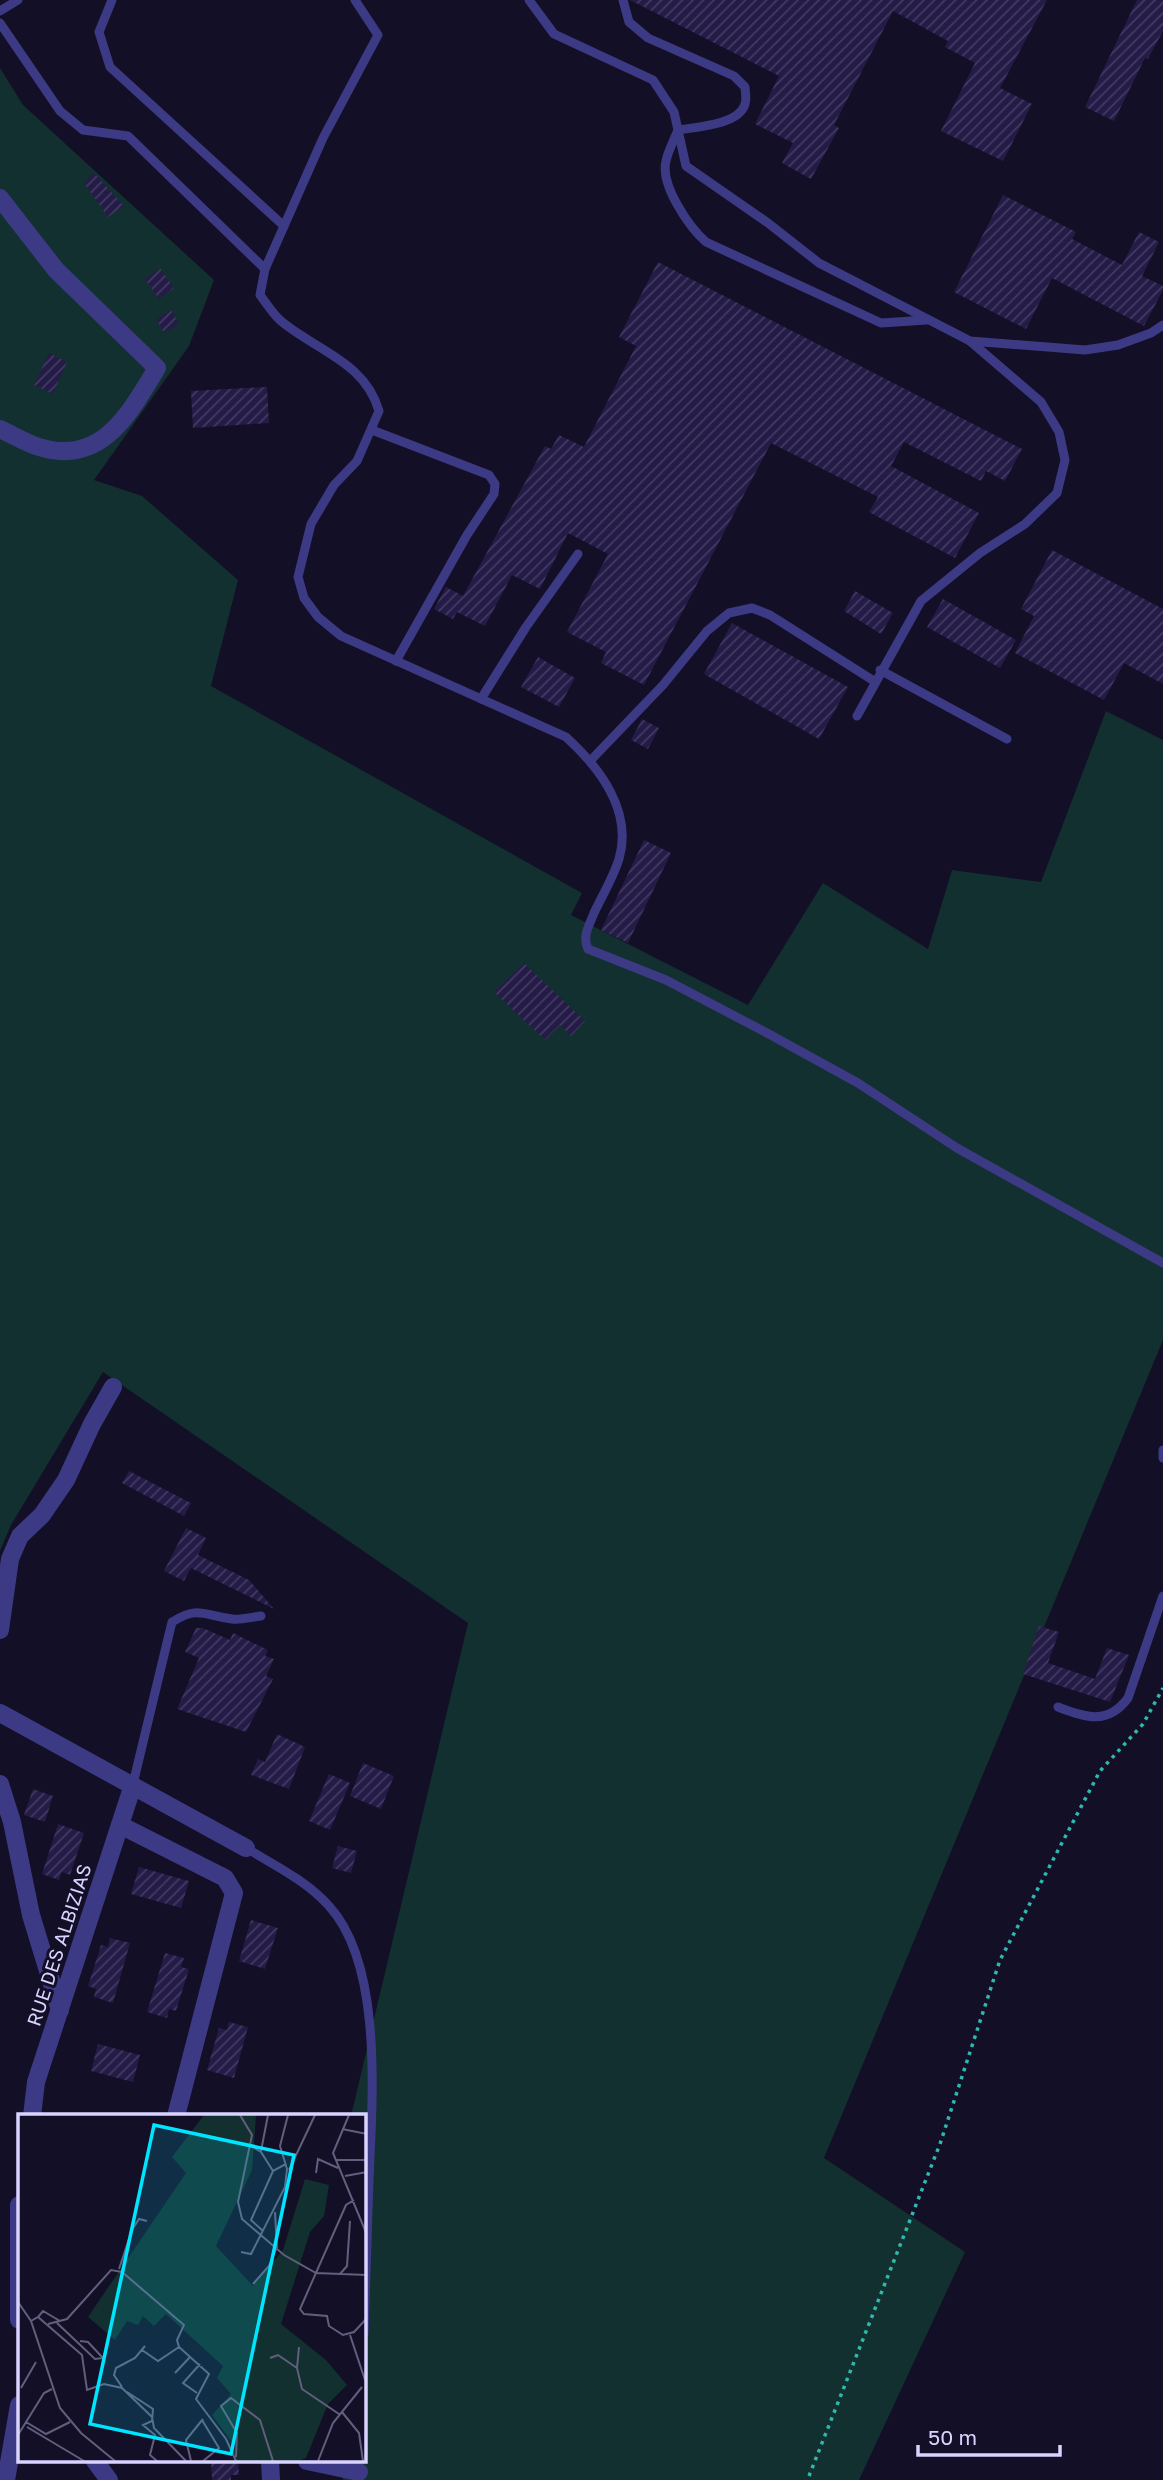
<svg xmlns="http://www.w3.org/2000/svg" width="1163" height="2480" font-family="'Golos Text',sans-serif">
  <style>
    .grass { fill: #12302f }
    .building { fill: url(#building-hatch) }
    .lines { fill: none; stroke-linecap: round; stroke-linejoin: round }
    .path { stroke: #2fb8b0; stroke-width: 3.5; stroke-dasharray: 3.5 5; stroke-linecap: butt }
    .lane { stroke: #3d3a85; stroke-width: 9 }
    .street { stroke: #3d3a85; stroke-width: 18 }
    .labels { text-anchor: middle; stroke-width: 6; stroke-linejoin: round; paint-order: stroke }
    .street-label { font-size: 19px; fill: #d9d4ff; stroke: #130f26 }
    .inset-road { fill: none; stroke: #625e7d; stroke-width: 2 }
    .view { fill: #00e5ff; fill-opacity: 0.15; stroke: #00e5ff; stroke-width: 3.5 }
    .inset-edge { fill: none; stroke: #d9d4ff; stroke-width: 3.5 }
  </style>
  <defs>
    <pattern id="building-hatch" width="6" height="6" patternUnits="userSpaceOnUse" patternTransform="scale(1.75)"><rect width="6" height="6" fill="#241b47"/><path d="M-1 1l2-2M0 6l6-6M5 7l2-2" fill="none" stroke="#433b63"/></pattern>
  </defs>
  <rect width="100%" height="100%" fill="#130f26"/>
  <polygon class="grass" points="0,68 23,105 214,280 189,346 94,480 142,496 238,580 211,686 582,893 571,915 748,1005 823,883 928,949 952,870 1041,882 1106,711 1163,740 1163,1340 824,2158 965,2252 859,2480 343,2480 340,2461 364,2461 364,2116 351,2116 468,1623 103,1372 11,1525 0,1551"/>
  <g class="building">
    <polygon points="630,0 1047,0 1000,88 1032,104 1003,161 941,131 975,63 945,47 948,41 893,11 834,125 839,128 811,179 782,163 793,143 755,124 779,76"/>
    <polygon points="1137,0 1163,0 1163,31 1148,59 1145,58 1114,121 1085,107"/>
    <polygon points="94,173 124,206 108,217 84,183"/>
    <polygon points="1003,195 1076,232 1072,239 1122,265 1139,232 1159,242 1142,276 1163,286 1163,290 1144,326 1052,278 1026,329 954,292"/>
    <polygon points="658,262 1022,449 1005,481 986,471 981,481 904,442 891,466 979,513 955,558 869,512 878,497 771,443 644,685 601,663 606,652 567,632 608,554 568,533 540,589 512,575 485,626 457,612 453,619 434,609 446,587 463,596 545,446 551,449 559,435 584,447 636,346 619,337"/>
    <polygon points="160,268 174,288 159,299 145,279"/>
    <polygon points="171,310 179,324 164,333 156,319"/>
    <polygon points="49,353 67,362 53,394 34,385"/>
    <polygon points="267,387 269,423 193,428 191,391"/>
    <polygon points="1052,550 1163,609 1163,684 1124,663 1104,700 1015,653 1034,616 1021,609"/>
    <polygon points="855,591 893,613 881,634 844,611"/>
    <polygon points="943,599 1016,640 1000,668 927,627"/>
    <polygon points="732,623 848,687 819,739 704,674"/>
    <polygon points="538,657 575,678 559,707 521,687"/>
    <polygon points="642,719 659,728 648,749 631,740"/>
    <polygon points="644,840 671,853 628,943 601,930"/>
    <polygon points="524,963 585,1021 571,1036 560,1025 545,1040 494,992"/>
    <polygon points="129,1471 191,1503 184,1516 122,1483"/>
    <polygon points="186,1528 206,1538 198,1555 249,1580 274,1609 191,1568 184,1581 164,1571"/>
    <polygon points="1039,1626 1059,1632 1048,1663 1095,1679 1107,1648 1129,1655 1110,1702 1023,1674"/>
    <polygon points="196,1628 203,1628 230,1640 233,1633 268,1650 265,1656 274,1659 266,1676 273,1679 246,1732 177,1709 199,1658 185,1652"/>
    <polygon points="277,1734 305,1747 289,1789 251,1775 258,1759 265,1762"/>
    <polygon points="363,1763 394,1776 381,1809 350,1796"/>
    <polygon points="329,1774 350,1783 330,1830 309,1821"/>
    <polygon points="33,1789 53,1796 45,1822 24,1815"/>
    <polygon points="58,1824 84,1833 70,1875 62,1872 59,1880 42,1874"/>
    <polygon points="338,1846 357,1851 351,1873 332,1868"/>
    <polygon points="139,1867 189,1881 181,1908 131,1894"/>
    <polygon points="251,1920 278,1928 265,1969 239,1961"/>
    <polygon points="110,1938 130,1943 113,2003 94,1997 96,1989 88,1986 101,1945 108,1947"/>
    <polygon points="165,1953 184,1958 181,1967 189,1969 176,2011 169,2009 167,2018 147,2012"/>
    <polygon points="229,2022 248,2027 234,2078 207,2070 219,2028 227,2030"/>
    <polygon points="98,2044 140,2055 133,2082 91,2071"/>
    <polygon points="211,2461 238,2461 239,2475 231,2475 231,2480 212,2480"/>
  </g>
  <g class="lines">
    <polyline class="path" points="809,2476 940,2144 1000,1960 1100,1771 1143,1724 1163,1688"/>
    <g class="lane">
      <polyline points="112,0 99,32 110,67 284,226"/>
      <path d="M355,0L378,35L323,138L265,269L260,295C267,304 273,314 281,321C317,351 365,362 379,411L357,461L334,485L311,524L298,577L304,598L318,617L341,636L566,737C599,767 633,811 619,859C613,878 602,896 594,913C589,926 582,936 588,949L666,980L767,1033L858,1083L957,1148L1163,1263"/>
      <polyline points="529,0 554,34 653,80 674,112 686,166 768,223 819,263 970,341 1085,350 1118,345 1151,333 1163,325"/>
      <path d="M623,0L629,22L648,38L734,76L745,87C745,92 747,99 745,104C739,125 696,127 678,130C674,140 668,151 666,161C660,185 689,227 706,242L881,323L927,320"/>
      <polyline points="0,11 18,0"/>
      <polyline points="0,23 60,111 83,130 128,136 265,269"/>
      <polyline points="372,430 489,475 495,484 494,494 467,535 396,661"/>
      <polyline points="880,670 1007,739"/>
      <polyline points="481,699 526,627 578,554"/>
      <polyline points="857,716 921,601 980,553 1025,524 1057,493 1065,460 1059,432 1041,402 970,341"/>
      <polyline points="591,760 663,685 707,631 729,613 752,608 770,615 874,681"/>
      <polyline points="1163,1450 1163,1458"/>
      <path d="M1058,1707C1086,1718 1108,1725 1128,1698L1163,1596"/>
      <path d="M132,1788L172,1622C199,1605 204,1616 232,1619C241,1620 252,1617 261,1616"/>
      <path d="M246,1848C274,1865 307,1881 329,1906C384,1966 372,2103 369,2180C367,2231 366,2283 364,2334"/>
    </g>
    <g class="street">
      <path d="M0,198L56,270L157,368C130,412 102,467 39,447C26,443 13,435 0,429"/>
      <polyline points="0,1630 10,1559 20,1536 42,1515 66,1480 92,1424 113,1387"/>
      <polyline points="0,1713 246,1848"/>
      <polyline points="0,1784 12,1822 31,1915 60,2010"/>
      <polyline points="120,1825 225,1878 234,1893 176,2116"/>
      <polyline points="32,2116 36,2082 132,1788"/>
      <polyline points="19,2205 19,2320"/>
      <polyline points="95,2461 109,2480"/>
      <polyline points="270,2461 271,2480"/>
      <polyline points="307,2461 359,2472"/>
      <polyline points="6,2480 19,2405"/>
    </g>
  </g>
  <g class="labels">
    <g class="street-label">
      <text transform="translate(59 1945) rotate(-72)" y="7">RUE DES ALBIZIAS</text>
    </g>
  </g>
  <g transform="translate(18 2114)">
    <rect width="348" height="348" fill="#130f26"/>
    <path d="M186,1H238L234,56L198,132L235,172L265,136L287,65L311,71L306,102L292,118L263,210L308,246L329,271L310,290L288,344L281,347H216L213,327L194,301L213,280L199,264L205,252L148,200L136,212L125,202L120,211L109,207L97,226L70,203L168,59L154,43Z" fill="#12302f"/>
    <path class="inset-road" d="M222,1L234,21L220,88L224,105L266,141L298,159L349,161M331,1L315,39L349,121M324,15L349,20M233,32L243,38L255,57L268,50M243,37L250,1M318,46H349M271,56L297,1M298,59L300,45L320,54M327,62L349,58M336,86L328,91L282,195L286,200L309,202L311,212L325,221L336,218L349,204M257,98L259,134M245,117L233,106L255,57M223,138L233,140L267,73L269,55L262,32L270,1M101,155L114,116L121,105L129,107M322,160L329,152L332,107M235,170L251,152L258,135M0,188L13,207L42,294L63,319L97,347M20,203L25,197L42,207M13,207L20,203L64,241L69,276L86,270L104,274L134,303L136,314L168,347M39,209L77,245L85,244L70,228L62,227M30,210L49,205L93,156L104,158L166,211L159,226L161,233L191,260L178,285L208,325L218,347M332,221L347,266M124,236L140,247L161,233M252,244L260,241L279,254L284,275L321,300M279,254L281,233M157,259L172,243M104,273L96,261L98,254L117,244L127,232M3,274L18,248M109,278L135,295L134,307L125,311L137,321L132,341L139,347M179,279L165,269L182,250M324,298L341,319L345,347M184,306L201,334L185,347M8,308L28,320L52,308M9,313L66,347M0,321L26,279L34,275M218,343L219,319L203,292L213,284L242,306L255,347M173,347L168,326L185,305M300,347L315,309L344,273"/>
    <path class="view" d="M136,11L276,41L213,340L72,310Z"/>
    <rect width="348" height="348" class="inset-edge"/>
  </g>
  <path d="M918 2445v10h142v-10" fill="none" stroke="#d9d4ff" stroke-width="3.5"/>
  <text x="928" y="2445" font-size="21" fill="#d9d4ff" stroke="#130f26" stroke-width="5" paint-order="stroke">50 m</text>
</svg>
